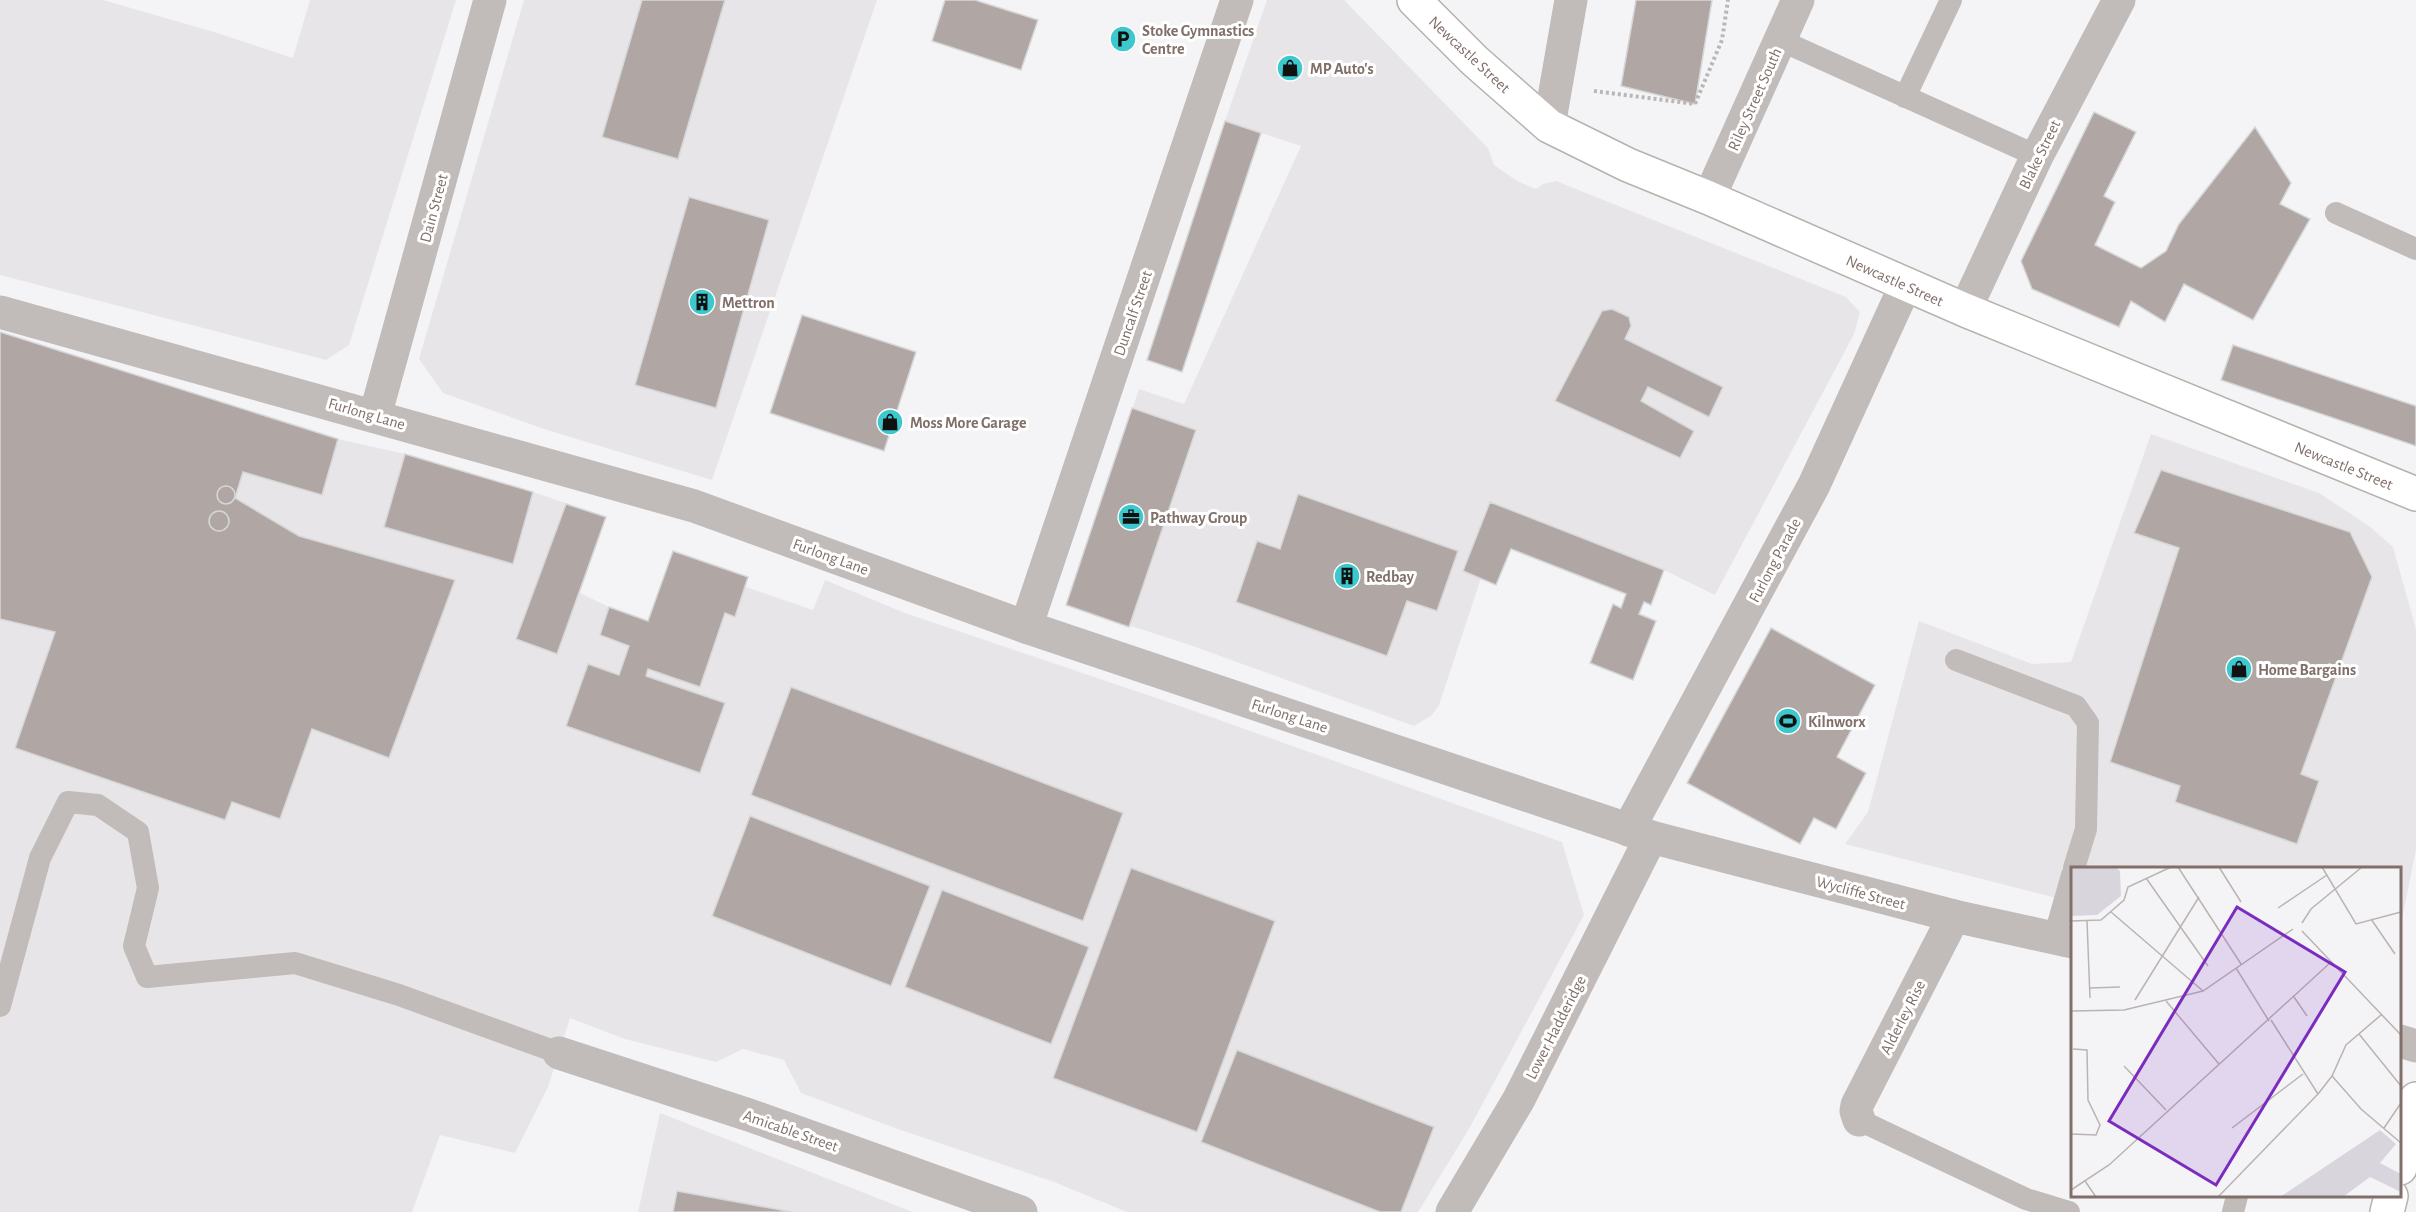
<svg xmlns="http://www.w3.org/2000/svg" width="2416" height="1212" font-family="'Alegreya Sans',sans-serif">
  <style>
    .built { fill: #e7e5e7 }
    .building { fill: #b0a6a4; stroke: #d6d7d8; stroke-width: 1.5 }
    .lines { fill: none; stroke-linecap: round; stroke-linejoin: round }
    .secondary-casing { stroke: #b8b1ae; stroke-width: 36 }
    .path { stroke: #bab6b4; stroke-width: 4; stroke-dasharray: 3 3; stroke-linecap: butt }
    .lane { stroke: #c1bbb9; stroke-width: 22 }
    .street { stroke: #c1bbb9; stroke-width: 33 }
    .secondary { stroke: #fff; stroke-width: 33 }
    .labels { text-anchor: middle; stroke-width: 6; stroke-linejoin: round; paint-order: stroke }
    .poi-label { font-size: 16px; font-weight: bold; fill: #816f69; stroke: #fff; text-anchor: start }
    .street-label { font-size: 16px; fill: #816f69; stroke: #fff }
    .inset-road { fill: none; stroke: #bcb3b1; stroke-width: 1.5 }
    .view { fill: #7b2cbf; fill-opacity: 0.15; stroke: #7b2cbf; stroke-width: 3 }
    .inset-edge { fill: none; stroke: #816f69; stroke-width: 3 }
  </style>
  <rect width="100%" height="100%" fill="#f4f4f6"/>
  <g class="built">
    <polygon points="0,0 103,0 214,32 293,58 310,0 456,0 349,345 326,360 0,275"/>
    <polygon points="524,0 877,0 712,480 547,430 443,393 419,359"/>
    <polygon points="1267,0 1344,0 1488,148 1494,165 1517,181 1536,189 1543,184 1556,181 1846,297 1860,312 1854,334 1715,595 1664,570 1490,502 1463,571 1481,578 1439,705 1432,715 1414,726 1190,645 1066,605 1139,389 1184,404 1301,146 1225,121"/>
    <polygon points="0,332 338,439 405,454 533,492 606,517 580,593 609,607 648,621 673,551 748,577 746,587 813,610 825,580 905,613 1180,706 1562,842 1584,915 1469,1129 1418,1212 1127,1212 1054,1182 898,1129 801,1093 784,1060 743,1049 716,1062 625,1039 570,1018 548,1087 515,1153 440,1135 412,1212 0,1212"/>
    <polygon points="2151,434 2319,493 2369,526 2393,547 2416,629 2416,850 2400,929 2400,868 2072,868 2072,902 1845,844 1868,812 1919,621 2032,664 2071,662"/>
    <polygon points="660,1113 913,1212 638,1212"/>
  </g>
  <g class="building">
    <polygon points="642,0 725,0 678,159 602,137"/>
    <polygon points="945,0 975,0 1038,20 1021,70 932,41"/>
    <polygon points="1636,0 1712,0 1695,104 1621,86"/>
    <polygon points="2094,112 2136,132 2104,196 2115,202 2095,245 2141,268 2166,251 2179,224 2255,127 2291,183 2280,204 2310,219 2253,320 2184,284 2165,322 2131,301 2119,327 2032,289 2021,261"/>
    <polygon points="1225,121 1261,133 1182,372 1147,360"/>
    <polygon points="689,197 769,220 716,408 635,385"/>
    <polygon points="1612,309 1629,317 1631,326 1625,339 1723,387 1709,417 1648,387 1641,401 1694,431 1680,458 1555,401 1602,311"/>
    <polygon points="802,315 916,352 884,451 770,413"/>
    <polygon points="0,332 338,439 322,495 243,472 235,498 299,536 455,580 389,758 312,729 280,819 232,802 225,820 15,748 55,632 0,619"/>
    <polygon points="2233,345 2416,406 2416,446 2221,380"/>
    <polygon points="1132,408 1196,430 1129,627 1066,605"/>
    <polygon points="405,454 533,492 513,564 384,527"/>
    <polygon points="2161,470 2350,532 2372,577 2301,774 2319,781 2297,844 2175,802 2180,786 2110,762 2179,548 2134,533"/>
    <circle cx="226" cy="495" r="9"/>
    <polygon points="1298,494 1458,551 1437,611 1407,601 1387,656 1236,602 1257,541 1280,549"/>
    <polygon points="1490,502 1664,570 1651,605 1644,602 1639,614 1656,621 1633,680 1590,663 1613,604 1621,608 1626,594 1511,549 1496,585 1463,571"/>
    <polygon points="566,504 606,517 557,654 516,639"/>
    <circle cx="219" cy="521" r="10"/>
    <polygon points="673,551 748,577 735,617 725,613 700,687 648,669 646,676 725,703 700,773 566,726 588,664 619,675 629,646 600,635 609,607 648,621"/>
    <polygon points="1771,628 1875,685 1837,757 1866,773 1836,829 1814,818 1800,844 1687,783"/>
    <polygon points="791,687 1123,813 1083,921 751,795"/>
    <polygon points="750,816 930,886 891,986 712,916"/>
    <polygon points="1131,868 1275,921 1197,1132 1053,1078"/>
    <polygon points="942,890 1089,947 1051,1044 905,987"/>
    <polygon points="1237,1050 1434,1127 1401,1212 1380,1212 1201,1142"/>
    <polygon points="677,1191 792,1212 673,1212"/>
  </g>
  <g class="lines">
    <defs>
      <g id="secondary">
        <polyline points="1414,0 1475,61 1549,126 1628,165 1709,198 1965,310 2416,494"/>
        <polyline points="2400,1168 2416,1099"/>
        <polyline points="2387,1212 2391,1196"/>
      </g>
    </defs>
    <use href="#secondary" class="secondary-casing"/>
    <polyline class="path" points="1594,91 1695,104 1722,40 1728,0"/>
    <g class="lane">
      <polyline points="1780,40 2037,156"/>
      <polyline points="1905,97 1951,0"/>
      <polyline points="2336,213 2416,249"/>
      <polyline points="1956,660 2076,706 2088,723 2086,829 2074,868"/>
      <polyline points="2054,938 2072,875"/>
      <polyline points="0,1006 40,858 68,802 98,805 138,832 148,888 134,946 147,977 295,963 399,995 559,1053"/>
      <polyline points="1859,1120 2026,1199 2069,1212"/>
      <polyline points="2233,1212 2237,1196"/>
    </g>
    <g class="street">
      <polyline points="1549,126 1571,0"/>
      <polyline points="1709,198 1798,0"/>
      <polyline points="1965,310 2037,156 2119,0"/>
      <polyline points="0,312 694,506 1026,627 1651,837 1954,916 2072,942"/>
      <polyline points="375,416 490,0"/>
      <polyline points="1026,627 1237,0"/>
      <polyline points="1628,830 1814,485 1906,284"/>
      <polyline points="2400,1041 2416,1046"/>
      <polyline points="559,1053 749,1115 1021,1212"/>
      <polyline points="1859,1120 1856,1111 1857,1105 1954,916"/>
      <polyline points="1452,1212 1519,1099 1651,837"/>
    </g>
    <use href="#secondary" class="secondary"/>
  </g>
  <defs>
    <symbol id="parking-disc" viewBox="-11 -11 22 22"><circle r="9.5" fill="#3dc8cd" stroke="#fff"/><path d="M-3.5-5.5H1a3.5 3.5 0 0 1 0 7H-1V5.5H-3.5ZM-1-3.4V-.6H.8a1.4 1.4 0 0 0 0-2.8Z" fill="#111"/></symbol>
    <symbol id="shop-disc" viewBox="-11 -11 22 22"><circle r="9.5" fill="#3dc8cd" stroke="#fff"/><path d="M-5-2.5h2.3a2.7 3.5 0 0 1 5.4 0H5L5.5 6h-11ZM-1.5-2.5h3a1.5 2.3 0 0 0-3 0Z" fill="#111"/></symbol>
    <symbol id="building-disc" viewBox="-11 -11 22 22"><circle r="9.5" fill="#3dc8cd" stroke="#fff"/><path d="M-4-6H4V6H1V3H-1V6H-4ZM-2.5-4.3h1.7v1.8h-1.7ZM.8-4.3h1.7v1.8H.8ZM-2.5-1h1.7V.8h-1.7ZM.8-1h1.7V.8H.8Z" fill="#111"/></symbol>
    <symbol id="office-disc" viewBox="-11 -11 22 22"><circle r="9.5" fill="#3dc8cd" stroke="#fff"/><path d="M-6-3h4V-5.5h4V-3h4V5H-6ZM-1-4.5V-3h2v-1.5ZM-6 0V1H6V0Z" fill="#111"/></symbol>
    <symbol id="stadium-disc" viewBox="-11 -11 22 22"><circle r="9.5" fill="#3dc8cd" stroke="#fff"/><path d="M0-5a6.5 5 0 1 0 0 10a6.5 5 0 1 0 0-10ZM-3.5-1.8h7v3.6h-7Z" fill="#111"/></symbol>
  </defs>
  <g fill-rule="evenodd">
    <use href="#parking-disc" x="1108" y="24" width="30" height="30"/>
    <use href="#shop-disc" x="1275" y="53" width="30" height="30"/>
    <use href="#building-disc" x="687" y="287" width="30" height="30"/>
    <use href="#shop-disc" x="875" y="407" width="30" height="30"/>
    <use href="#office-disc" x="1116" y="502" width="30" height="30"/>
    <use href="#building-disc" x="1332" y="561" width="30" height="30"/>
    <use href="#shop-disc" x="2224" y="654" width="30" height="30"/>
    <use href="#stadium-disc" x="1773" y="706" width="30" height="30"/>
  </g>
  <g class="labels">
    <g class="poi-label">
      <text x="1142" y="36">Stoke Gymnastics<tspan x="1142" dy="18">Centre</tspan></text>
      <text x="1310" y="74">MP Auto's</text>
      <text x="722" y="308">Mettron</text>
      <text x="910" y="428">Moss More Garage</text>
      <text x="1150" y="523">Pathway Group</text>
      <text x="1366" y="582">Redbay</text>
      <text x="2258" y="675">Home Bargains</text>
      <text x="1808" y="727">Kilnworx</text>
    </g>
    <g class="street-label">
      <text transform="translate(1470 54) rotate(43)" y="6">Newcastle Street</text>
      <text transform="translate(1754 99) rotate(-66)" y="6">Riley Street South</text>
      <text transform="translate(2039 154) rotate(-64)" y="6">Blake Street</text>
      <text transform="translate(433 208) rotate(-75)" y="6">Dain Street</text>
      <text transform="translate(1895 280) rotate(24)" y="6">Newcastle Street</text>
      <text transform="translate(1132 313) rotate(-71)" y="6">Duncalf Street</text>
      <text transform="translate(367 413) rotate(16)" y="6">Furlong Lane</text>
      <text transform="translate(2344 465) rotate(22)" y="6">Newcastle Street</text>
      <text transform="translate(831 556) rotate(20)" y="6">Furlong Lane</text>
      <text transform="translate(1774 560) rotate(-62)" y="6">Furlong Parade</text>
      <text transform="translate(1290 715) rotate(18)" y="6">Furlong Lane</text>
      <text transform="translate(1861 892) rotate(15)" y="6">Wycliffe Street</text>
      <text transform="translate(1902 1017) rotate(-63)" y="6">Alderley Rise</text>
      <text transform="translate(1555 1027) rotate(-63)" y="6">Lower Hadderidge</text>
      <text transform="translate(791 1130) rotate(19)" y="6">Amicable Street</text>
    </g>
  </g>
  <g transform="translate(2071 867)">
    <rect width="330" height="330" fill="#f4f4f6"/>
    <path d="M0,0H44L49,4L50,29L26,48L0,49ZM309,263L325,277L309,296L330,307V325L299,310L272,330H209Z" fill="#d9d5dd"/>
    <path class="inset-road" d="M107,0L170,97M148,0L170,35M251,0L285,57L330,45M75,11L137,99M207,41L256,8M40,45L132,124M300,52L324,87M0,54L30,53L53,33L57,20L100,0M16,54L19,131M231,56L240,42L291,0M231,64L330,168M165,101L198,154M19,121L49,120M223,130L236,149M64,133L128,30M95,134L148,197M0,144L53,143L132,124L222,62M200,153L247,227M288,167L330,219M53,199L95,243M261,209L290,242L330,276M161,261L232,207M313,261L330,236M0,267L25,268L29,258L17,233L16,183L2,182M14,314L25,330M0,323L38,298L260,95M147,330L247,227L261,209L275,178L310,148"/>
    <path class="view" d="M166,40L274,105L145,318L38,254Z"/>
    <rect width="330" height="330" class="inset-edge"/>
  </g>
</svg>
